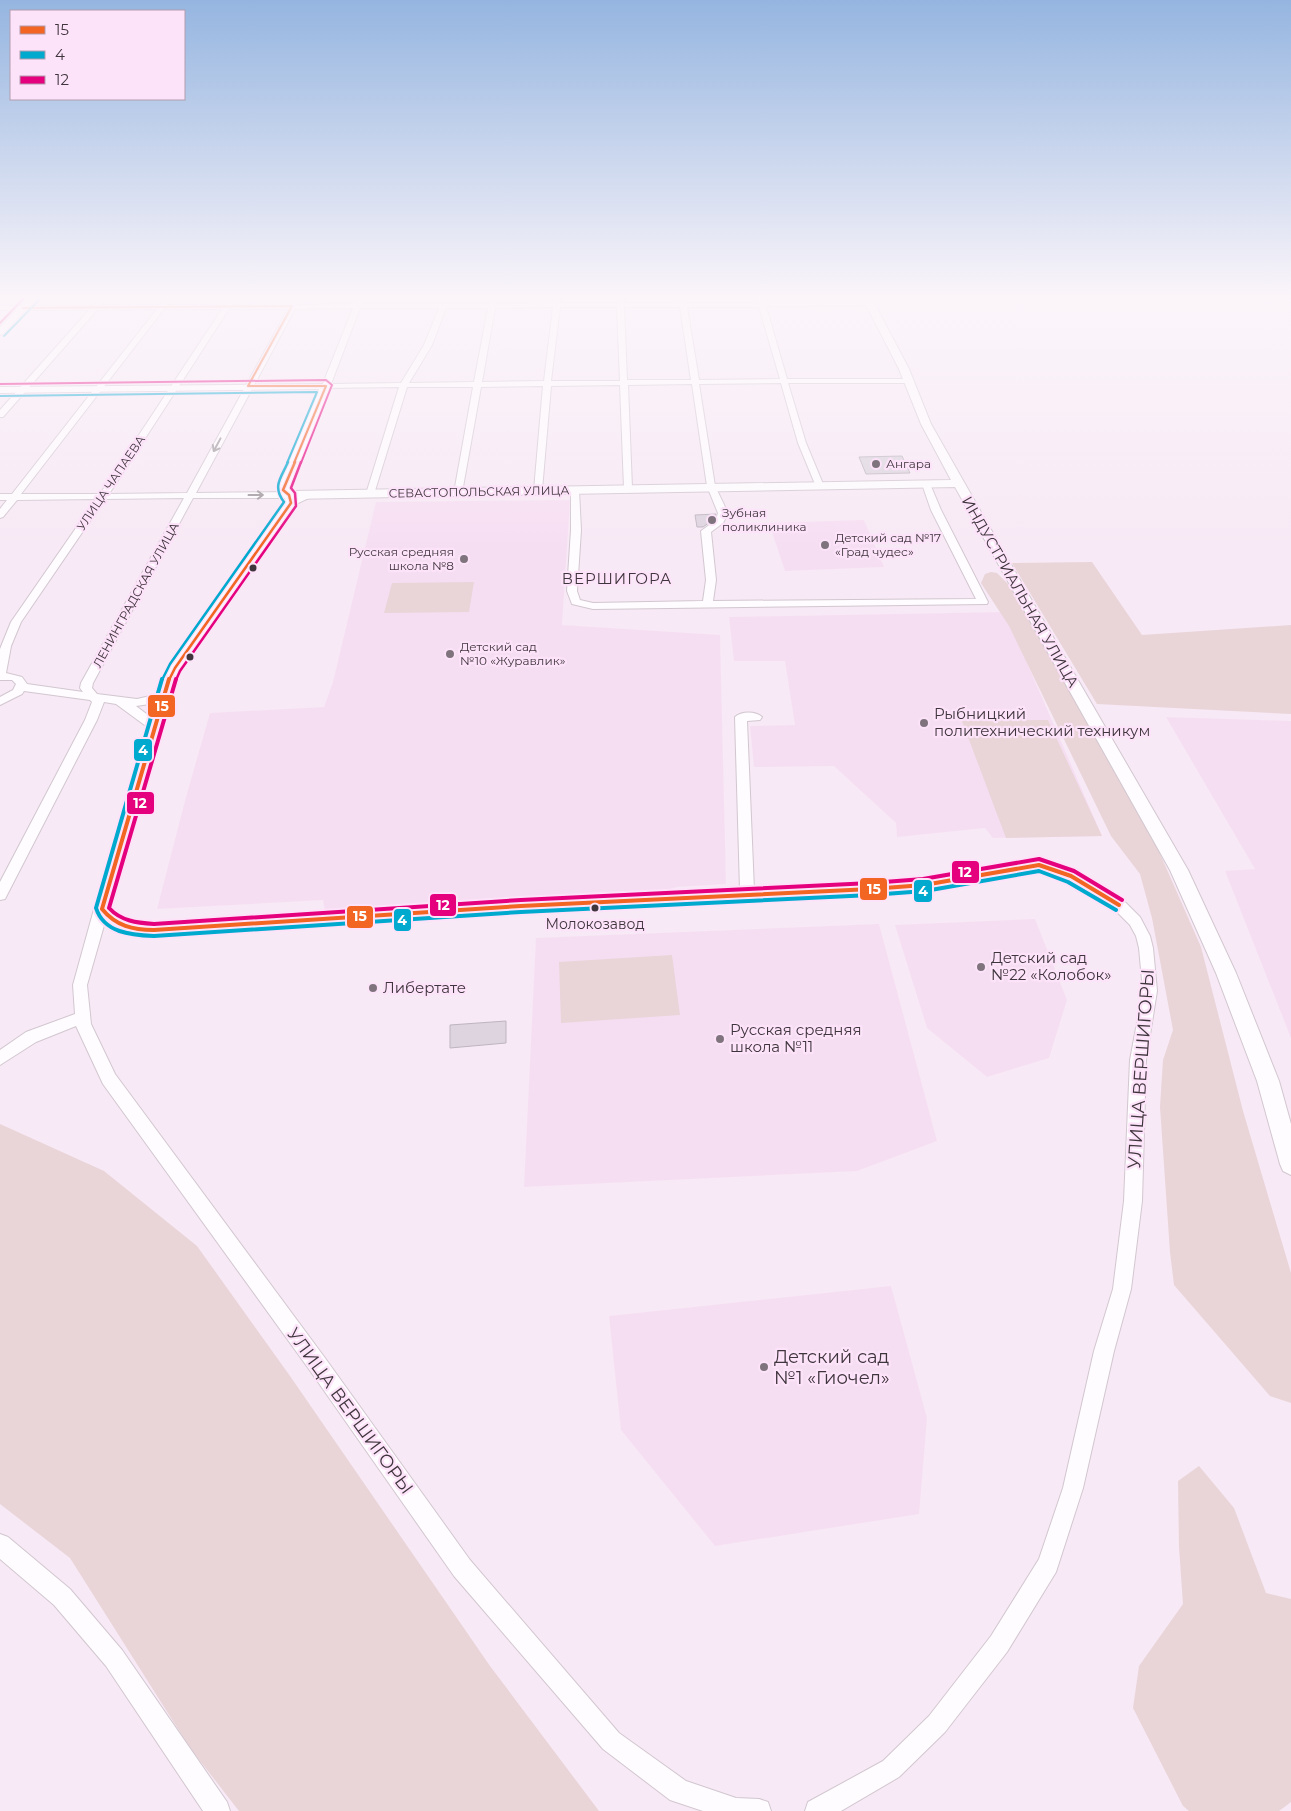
<svg xmlns="http://www.w3.org/2000/svg" width="1291" height="1811" font-family="Montserrat,sans-serif">
  <style>
    .built { fill: #f6def2 }
    .green { fill: #e9d4d8 }
    .building { fill: #ddd4df; stroke: #beb5c0 }
    .lines { fill: none; stroke-linecap: round; stroke-linejoin: round }
    .street-casing { stroke: #d2c7d0; stroke-width: 2 }
    .secondary-casing { stroke: #d2c7d0; stroke-width: 2 }
    .street { fill: #fefcfe; fill-rule: evenodd }
    .secondary { fill: #fefcfe; fill-rule: evenodd }
    .bus-1-far2-casing { stroke: #fde3f9; stroke-width: 4 }
    .bus-1-far1-casing { stroke: #fde3f9; stroke-width: 5 }
    .bus-1-casing { stroke: #fde3f9; stroke-width: 8 }
    .bus-2-far2-casing { stroke: #fde3f9; stroke-width: 4 }
    .bus-2-far1-casing { stroke: #fde3f9; stroke-width: 5 }
    .bus-2-casing { stroke: #fde3f9; stroke-width: 8 }
    .bus-3-far2-casing { stroke: #fde3f9; stroke-width: 4 }
    .bus-3-far1-casing { stroke: #fde3f9; stroke-width: 5 }
    .bus-3-casing { stroke: #fde3f9; stroke-width: 8 }
    .bus-1-far2 { stroke: #f26522; stroke-width: 2 }
    .bus-1-far1 { stroke: #f26522; stroke-width: 2.5 }
    .bus-1 { stroke: #f26522; stroke-width: 4 }
    .bus-2-far2 { stroke: #00a9ce; stroke-width: 2 }
    .bus-2-far1 { stroke: #00a9ce; stroke-width: 2.5 }
    .bus-2 { stroke: #00a9ce; stroke-width: 4 }
    .bus-3-far2 { stroke: #e5007d; stroke-width: 2 }
    .bus-3-far1 { stroke: #e5007d; stroke-width: 2.5 }
    .bus-3 { stroke: #e5007d; stroke-width: 4 }
    .oneway { stroke: #9e989e }
    .poi-dot { fill: #7f747d; stroke: #fde3f9; stroke-width: 2 }
    .bus-dot { fill: #3f353d; stroke: #fde3f9; stroke-width: 2 }
    .labels { text-anchor: middle; stroke-width: 4.5; stroke-linejoin: round; paint-order: stroke }
    .far-poi-label { font-size: 12px; fill: #3f353d; stroke: #fde3f9; text-anchor: start }
    .far-street-label { font-size: 12px; fill: #3f353d; stroke: #fde3f9 }
    .bus-label { font-size: 14px; fill: #3f353d; stroke: #fde3f9 }
    .far-quarter-label { font-size: 15px; letter-spacing: 1px; fill: #3f353d; stroke: #fde3f9 }
    .street-label { font-size: 15px; fill: #3f353d; stroke: #fde3f9 }
    .poi-label { font-size: 15px; fill: #3f353d; stroke: #fde3f9; text-anchor: start }
    .near-street-label { font-size: 18px; fill: #3f353d; stroke: #fde3f9 }
    .near-poi-label { font-size: 18px; fill: #3f353d; stroke: #fde3f9; text-anchor: start }
    .line-badge { stroke: #fde3f9; stroke-width: 2 }
    .badge-label { font-size: 14px; text-anchor: middle; font-weight: bold; fill: #fff }
  </style>
  <rect width="100%" height="100%" fill="#f7e9f5"/>
  <g class="built">
    <polygon points="570,500 562,625 720,635 726,884 677,887 652,894 393,909 385,906 325,911 323,900 157,909 186,797 210,713 324,707 333,682 376,502"/>
    <polygon points="864,520 884,567 785,571 769,523"/>
    <polygon points="1005,612 1102,836 993,838 985,828 897,837 896,823 834,766 754,767 750,726 795,725 785,661 734,661 729,617"/>
    <polygon points="1166,717 1291,721 1291,1038 1225,871 1255,869"/>
    <polygon points="1035,919 1067,1000 1049,1058 987,1077 927,1028 895,925"/>
    <polygon points="879,924 937,1141 857,1171 524,1187 536,938"/>
    <polygon points="891,1286 927,1418 919,1514 715,1546 621,1430 609,1316"/>
  </g>
  <g class="green">
    <polygon points="1092,562 1142,635 1291,625 1291,714 1097,704 1012,563"/>
    <polygon points="991,572 997,573 1013,589 1045,648 1102,743 1157,847 1201,947 1243,1111 1291,1273 1291,1403 1270,1396 1174,1285 1170,1252 1160,1107 1163,1060 1173,1030 1152,918 1140,874 1111,836 1009,626 981,583 985,574"/>
    <polygon points="474,582 469,612 384,613 392,583"/>
    <polygon points="1048,720 1102,836 1006,838 962,721"/>
    <polygon points="672,955 680,1015 561,1023 559,962"/>
    <polygon points="0,1124 104,1171 197,1246 290,1376 490,1666 599,1811 239,1811 190,1748 70,1558 0,1504"/>
    <polygon points="1199,1466 1234,1508 1266,1593 1291,1599 1291,1802 1279,1811 1189,1811 1183,1806 1133,1708 1139,1666 1183,1604 1179,1547 1178,1481"/>
  </g>
  <g class="building">
    <polygon points="902,456 910,473 866,474 859,457"/>
    <polygon points="716,514 714,519 703,527 697,527 695,515"/>
    <polygon points="506,1021 506,1043 450,1048 450,1025"/>
  </g>
  <g class="lines">
    <defs>
      <g id="street">
        <path d="M102,295H109L100,306L160,305L167,295H173L166,305H225L232,295H238L232,305H290L296,295H302L297,305L355,304L359,295H365L362,304H489L491,295H497L496,304L554,303L555,295H561L560,303H617V295H623L624,303H680L679,295H685L686,303H758L756,295H762L764,302H870L873,304L872,305L766,306L787,379H909L913,381L909,383H788L806,443L823,484L819,487L815,484L798,443L781,383L699,384L715,486L728,513L723,523L711,532L716,580L713,601L976,599L931,510L922,484L926,481L930,484L941,510L988,602L987,604L593,609L572,604L567,591L571,530V490L575,487L579,490L581,530L577,591L580,600L593,603L703,601L706,580L701,531L716,520L718,513L707,486L692,384L628,385L632,488L628,491L624,488L620,385L551,386L542,490L538,493L534,490L543,386L481,387L463,487L465,492L461,495L458,494L455,487L473,387H407L374,494L370,497L366,494L399,387L323,388L322,386L353,308L295,309L196,493L289,492L292,493L294,499L309,493L313,496L294,505L180,668L173,684L162,728L108,907C120,923 136,924 154,925L521,901L740,890L735,717C741,711 756,711 762,717L760,720L747,721L754,890L924,880L1039,860L1056,863L1083,875L1124,901L1140,917L1150,936L1153,948L1157,991L1146,1060L1142,1201L1131,1289L1114,1351L1083,1488L1056,1572L1007,1652L945,1732L899,1777L841,1811H805L808,1802L883,1761L929,1716L991,1636L1039,1559L1063,1488L1094,1351L1113,1289L1124,1201L1130,1060L1143,991L1139,948L1136,936L1130,925L1114,909L1073,883L1053,872L1039,870L924,890L871,894L521,911L154,935C137,935 118,934 105,922L87,985L91,1024L115,1074L325,1358L470,1560L619,1733L686,1781L736,1798L759,1799L768,1802L771,1811H703L670,1800L603,1749L454,1576L311,1372L103,1084L76,1026L36,1042L0,1065V1050L26,1032L75,1014L73,985L101,884L150,729L116,704L104,702L97,720L7,895L5,899L0,900V882L85,720L92,702L90,700L24,691L22,694L0,705V697L13,690L16,684L12,680H0V649L11,622L96,499L17,500L3,517L0,518V509L7,500H0V494H12L157,309L97,310L3,417H0V410L89,310H0V306H93ZM553,307L544,381L482,382L495,308ZM560,307H617L620,381H551ZM624,307H680L691,380H627ZM687,307H759L780,379L699,380ZM360,308H439L424,345L401,383L331,384ZM446,308H488L474,382L409,383L432,345ZM164,309H222L100,494H21ZM229,309H288L187,493L109,494ZM184,498L81,683L80,688L83,692L27,684L22,677L6,673L11,646L21,622L105,499ZM193,498H285L286,503L170,668L159,694L137,699L97,694L92,688L93,683ZM157,703L153,719L136,706Z"/>
        <polygon points="0,1534 8,1537 70,1589 122,1650 227,1802 230,1811 203,1811 106,1666 54,1605 0,1559"/>
      </g>
      <g id="secondary">
        <polygon points="31,295 40,295 3,334 0,335 0,327"/>
        <polygon points="861,295 870,295 909,369 931,424 1002,549 1188,870 1236,973 1279,1081 1291,1124 1291,1175 1283,1171 1280,1164 1257,1081 1216,973 1170,870 955,487 289,499 285,498 277,490 319,389 0,393 0,387 330,384 331,386 289,489 292,491 951,480 921,424 899,369"/>
      </g>
    </defs>
    <use href="#street" class="street-casing"/>
    <use href="#secondary" class="secondary-casing"/>
    <use href="#street" class="street"/>
    <use href="#secondary" class="secondary"/>
    <defs>
      <polyline id="bus-1-far2" points="23,308 292,306 248,386 326,386 294,463"/>
      <polyline id="bus-1-far1" points="169,680 175,668 291,503 289,495 283,490 295,462"/>
      <path id="bus-1" d="M169,679L102,909C116,926 133,930 154,930L521,906L871,889L924,885L1039,865L1071,876L1119,905"/>
      <g id="bus-2-far2">
        <polyline points="4,336 40,299"/>
        <polyline points="0,396 317,392 287,463"/>
      </g>
      <path id="bus-2-far1" d="M162,680L170,664L284,502C272,486 281,478 288,462"/>
      <path id="bus-2" d="M162,679L96,908C104,933 131,935 154,936L521,912L871,895L925,891L1039,871L1068,882L1116,910"/>
      <g id="bus-3-far2">
        <polyline points="0,323 27,295"/>
        <polyline points="0,384 326,380 332,385 301,463"/>
      </g>
      <polyline id="bus-3-far1" points="176,680 180,671 296,506 295,493 291,488 301,462"/>
      <path id="bus-3" d="M176,679L109,908C121,921 137,923 154,924L521,900L871,883L923,879L1039,859L1074,871L1122,900"/>
    </defs>
    <use href="#bus-1-far2" class="bus-1-far2-casing"/>
    <use href="#bus-1-far1" class="bus-1-far1-casing"/>
    <use href="#bus-1" class="bus-1-casing"/>
    <use href="#bus-2-far2" class="bus-2-far2-casing"/>
    <use href="#bus-2-far1" class="bus-2-far1-casing"/>
    <use href="#bus-2" class="bus-2-casing"/>
    <use href="#bus-3-far2" class="bus-3-far2-casing"/>
    <use href="#bus-3-far1" class="bus-3-far1-casing"/>
    <use href="#bus-3" class="bus-3-casing"/>
    <use href="#bus-1-far2" class="bus-1-far2"/>
    <use href="#bus-1-far1" class="bus-1-far1"/>
    <use href="#bus-1" class="bus-1"/>
    <use href="#bus-2-far2" class="bus-2-far2"/>
    <use href="#bus-2-far1" class="bus-2-far1"/>
    <use href="#bus-2" class="bus-2"/>
    <use href="#bus-3-far2" class="bus-3-far2"/>
    <use href="#bus-3-far1" class="bus-3-far1"/>
    <use href="#bus-3" class="bus-3"/>
  </g>
  <defs><path id="oneway-shaft" d="M-6 0H5M1.5-3L5.5 0L1.5 3" fill="none" stroke-width="1.6" stroke-linecap="round" stroke-linejoin="round" transform="scale(1.25)"/></defs>
  <g class="oneway">
    <use href="#oneway-shaft" transform="translate(217 445) rotate(118)"/>
    <use href="#oneway-shaft" transform="translate(256 495)"/>
  </g>
  <linearGradient id="sky" x2="0" y2="1"><stop stop-color="#95b5e0"/><stop offset="0.54" stop-color="#fbf5fa"/><stop offset="1" stop-color="#fbf5fa" stop-opacity="0"/></linearGradient>
  <rect width="1291" height="549" fill="url(#sky)"/>
  <g class="poi-dot">
    <circle cx="876" cy="464" r="5"/>
    <circle cx="712" cy="520" r="5"/>
    <circle cx="825" cy="545" r="5"/>
    <circle cx="464" cy="559" r="5"/>
    <circle cx="450" cy="654" r="5"/>
    <circle cx="924" cy="723" r="5"/>
    <circle cx="981" cy="967" r="5"/>
    <circle cx="373" cy="988" r="5"/>
    <circle cx="720" cy="1039" r="5"/>
    <circle cx="764" cy="1367" r="5"/>
  </g>
  <g class="bus-dot">
    <circle cx="253" cy="568" r="4.5"/>
    <circle cx="190" cy="657" r="4.5"/>
    <circle cx="595" cy="908" r="4.5"/>
  </g>
  <g class="labels">
    <g class="far-poi-label">
      <text x="886" y="468">Ангара</text>
      <text x="722" y="517">Зубная<tspan x="722" dy="14">поликлиника</tspan></text>
      <text x="835" y="542">Детский сад №17<tspan x="835" dy="14">«Град чудес»</tspan></text>
      <text x="454" y="556" text-anchor="end">Русская средняя<tspan x="454" dy="14">школа №8</tspan></text>
      <text x="460" y="651">Детский сад<tspan x="460" dy="14">№10 «Журавлик»</tspan></text>
    </g>
    <g class="far-street-label">
      <text transform="translate(111 483) rotate(-56)" y="4">УЛИЦА ЧАПАЕВА</text>
      <text transform="translate(479 492) rotate(-1)" y="4">СЕВАСТОПОЛЬСКАЯ УЛИЦА</text>
      <text transform="translate(136 595) rotate(-61)" y="4">ЛЕНИНГРАДСКАЯ УЛИЦА</text>
    </g>
    <g class="bus-label">
      <text x="595" y="929">Молокозавод</text>
    </g>
    <g class="far-quarter-label">
      <text x="617" y="584">ВЕРШИГОРА</text>
    </g>
    <g class="street-label">
      <text transform="translate(1020 592) rotate(60)" y="5">ИНДУСТРИАЛЬНАЯ УЛИЦА</text>
    </g>
    <g class="poi-label">
      <text x="934" y="719">Рыбницкий<tspan x="934" dy="17">политехнический техникум</tspan></text>
      <text x="991" y="963">Детский сад<tspan x="991" dy="17">№22 «Колобок»</tspan></text>
      <text x="383" y="993">Либертате</text>
      <text x="730" y="1035">Русская средняя<tspan x="730" dy="17">школа №11</tspan></text>
    </g>
    <g class="near-street-label">
      <text transform="translate(1141 1069) rotate(-86)" y="6">УЛИЦА ВЕРШИГОРЫ</text>
      <text transform="translate(350 1411) rotate(54)" y="6">УЛИЦА ВЕРШИГОРЫ</text>
    </g>
    <g class="near-poi-label">
      <text x="774" y="1363">Детский сад<tspan x="774" dy="21">№1 «Гиочел»</tspan></text>
    </g>
  </g>
  <g class="line-badge">
    <rect x="147" y="694" width="29" height="24" rx="5" fill="#f26522"/>
    <rect x="133" y="738" width="20" height="24" rx="5" fill="#00a9ce"/>
    <rect x="126" y="791" width="29" height="24" rx="5" fill="#e5007d"/>
    <rect x="951" y="860" width="29" height="24" rx="5" fill="#e5007d"/>
    <rect x="859" y="877" width="29" height="24" rx="5" fill="#f26522"/>
    <rect x="913" y="879" width="20" height="24" rx="5" fill="#00a9ce"/>
    <rect x="429" y="893" width="28" height="24" rx="5" fill="#e5007d"/>
    <rect x="346" y="905" width="28" height="24" rx="5" fill="#f26522"/>
    <rect x="393" y="908" width="19" height="24" rx="5" fill="#00a9ce"/>
  </g>
  <g class="badge-label">
    <text x="162" y="711">15</text>
    <text x="143" y="755">4</text>
    <text x="140" y="808">12</text>
    <text x="965" y="877">12</text>
    <text x="874" y="894">15</text>
    <text x="923" y="896">4</text>
    <text x="443" y="910">12</text>
    <text x="360" y="921">15</text>
    <text x="402" y="925">4</text>
  </g>
  <rect x="10" y="10" width="175" height="90" fill="#fde3f9" stroke="#b19dae"/>
  <rect x="20" y="26" width="25" height="8" fill="#f26522" stroke="#b19dae"/>
  <text x="55" y="35" font-size="15" fill="#3f353d">15</text>
  <rect x="20" y="51" width="25" height="8" fill="#00a9ce" stroke="#b19dae"/>
  <text x="55" y="60" font-size="15" fill="#3f353d">4</text>
  <rect x="20" y="76" width="25" height="8" fill="#e5007d" stroke="#b19dae"/>
  <text x="55" y="85" font-size="15" fill="#3f353d">12</text>
</svg>
